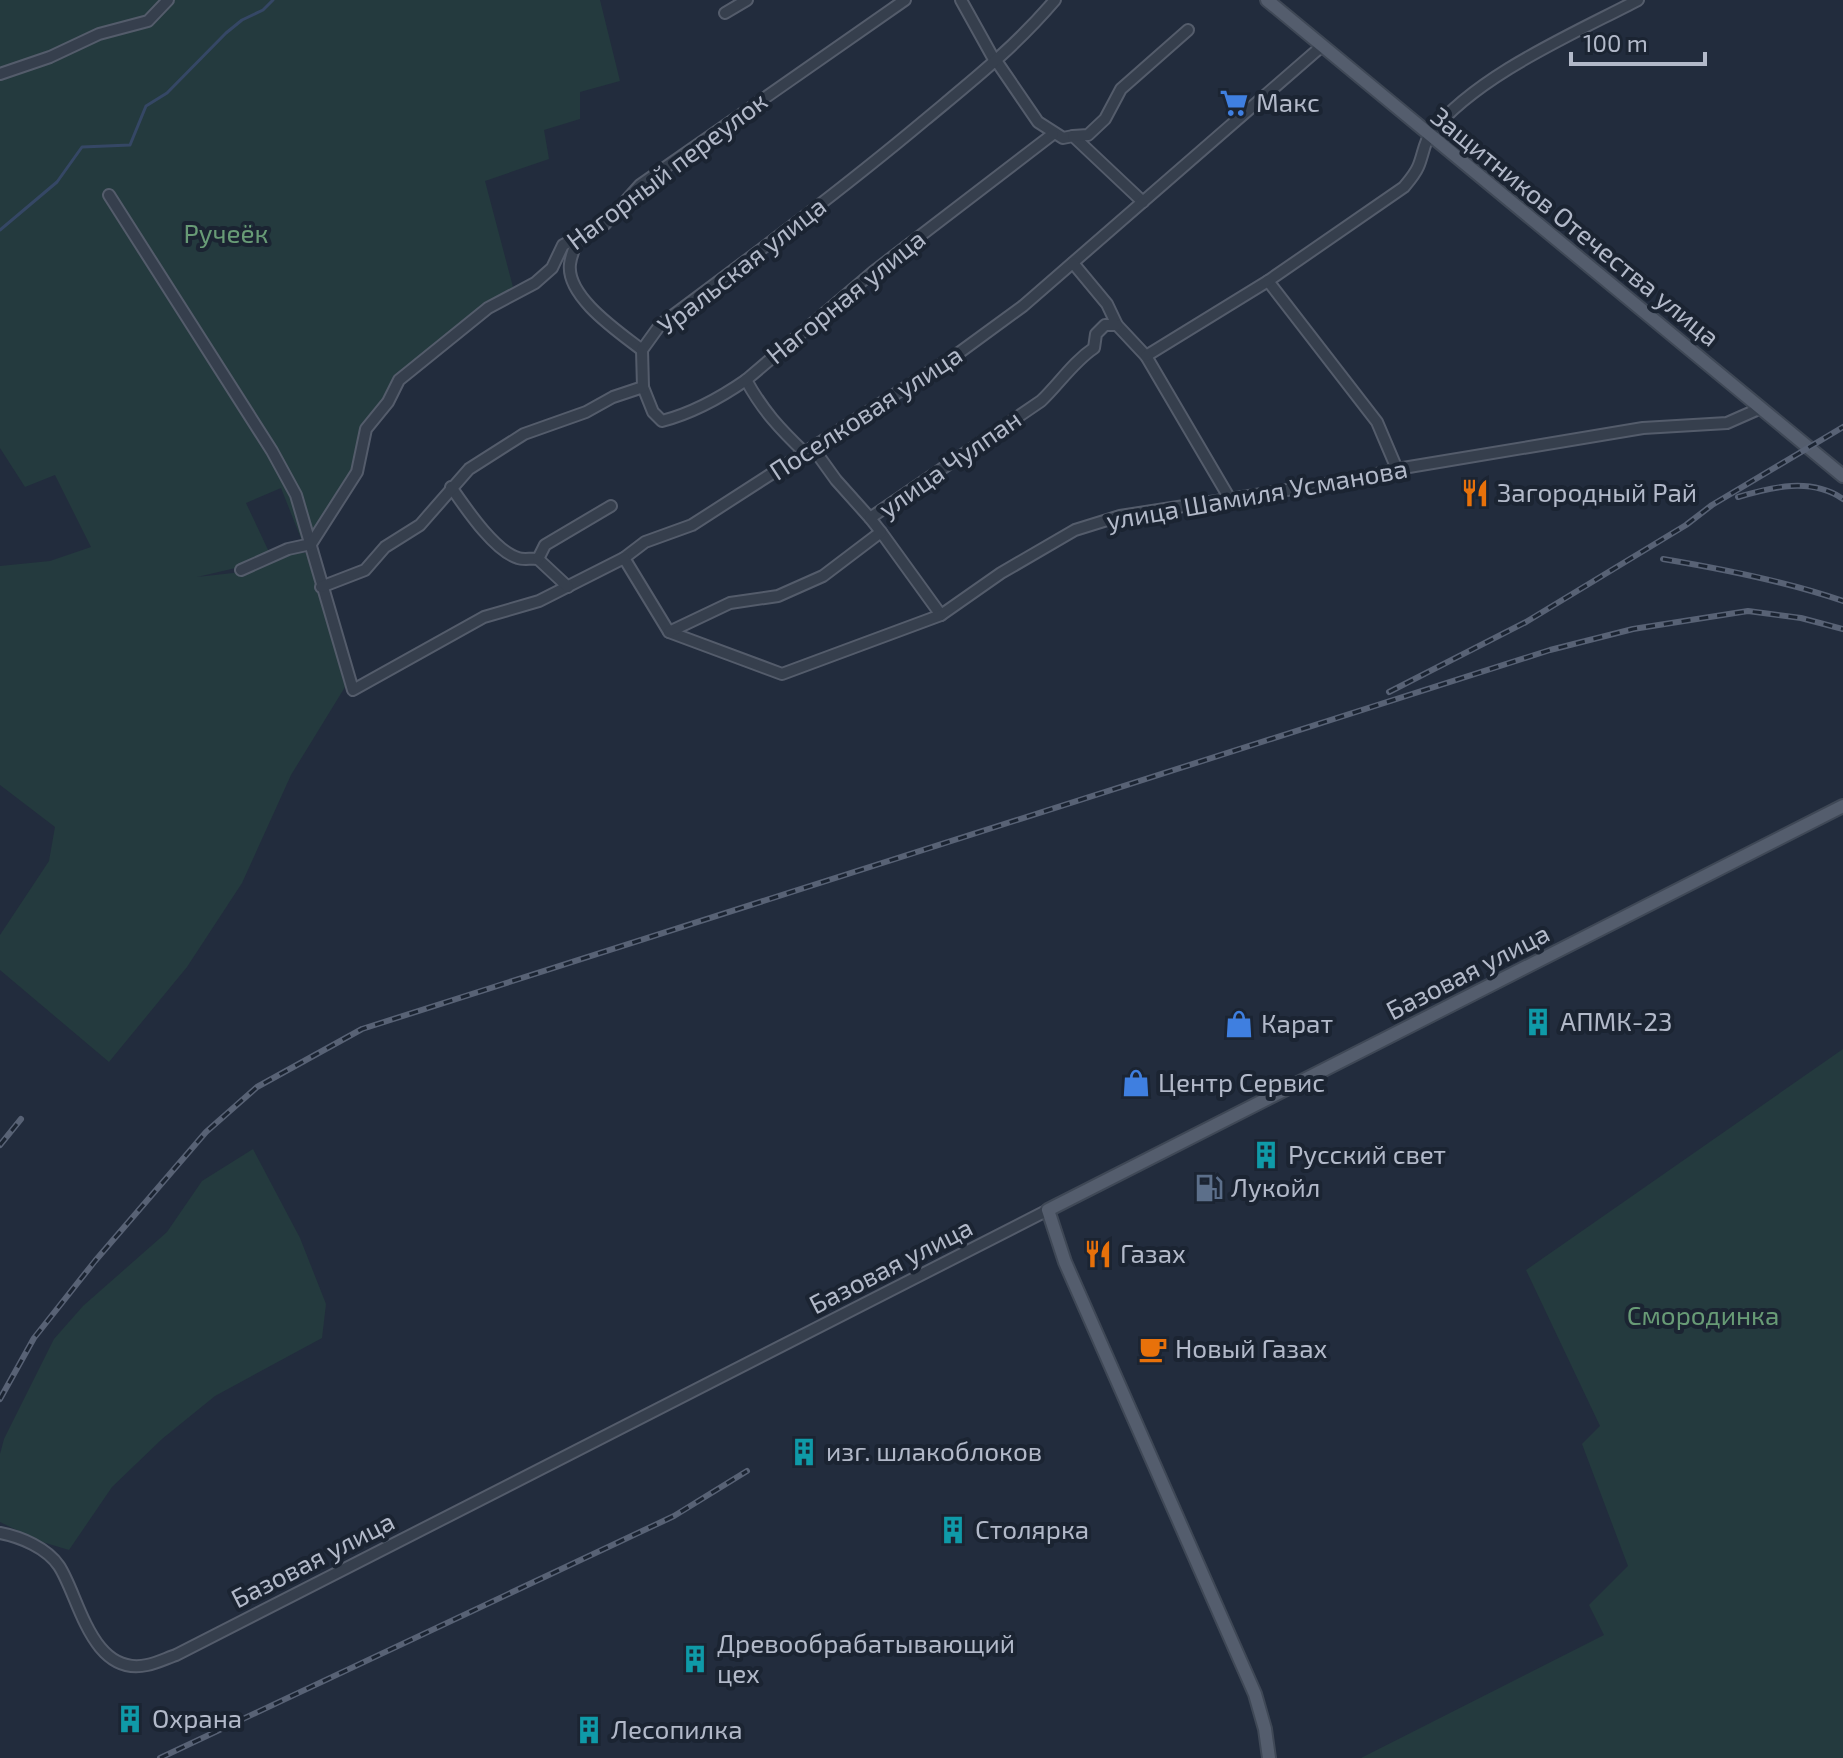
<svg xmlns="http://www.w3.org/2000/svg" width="1843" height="1758" font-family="'Exo 2',sans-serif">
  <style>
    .garden { fill: #243a3e }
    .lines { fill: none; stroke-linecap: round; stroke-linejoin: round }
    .stream { stroke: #354765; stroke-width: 3 }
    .minor-casing { stroke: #545c6b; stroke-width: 14 }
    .major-casing { stroke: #3f4856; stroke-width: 16 }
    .minor { stroke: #363f4d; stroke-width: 10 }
    .major { stroke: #545d6d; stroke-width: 12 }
    .rail-casing { stroke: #586275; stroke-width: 6 }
    .rail { stroke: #1b2432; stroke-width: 3; stroke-dasharray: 9; stroke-linecap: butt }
    .labels { text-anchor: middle; stroke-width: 8; stroke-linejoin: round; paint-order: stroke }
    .poi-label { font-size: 26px; fill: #b2b9c9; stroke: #1b2432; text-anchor: start }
    .street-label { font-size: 26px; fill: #b2b9c9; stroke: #1b2432 }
    .park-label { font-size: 26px; fill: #689b76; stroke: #1b2432 }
  </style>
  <rect width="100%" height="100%" fill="#222c3d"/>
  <g class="garden">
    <polygon points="0,0 165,0 147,18 119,24 36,60 0,72"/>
    <polygon points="170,0 600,0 620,81 580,92 580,119 544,130 549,159 485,181 513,287 398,380 364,428 355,473 312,537 302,541 281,488 246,503 269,552 240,567 197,577 242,572 288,553 308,553 345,687 291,775 242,883 187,967 109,1062 0,970 0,935 49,861 55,827 0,785 0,566 50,561 91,547 55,475 25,487 0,448 0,78 103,37 150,23"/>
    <polygon points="1843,1049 1843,1758 1361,1758 1604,1635 1589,1605 1628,1566 1582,1444 1600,1426 1526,1270"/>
    <polygon points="253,1149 300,1238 326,1304 322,1338 215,1396 162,1439 112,1487 69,1550 39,1541 0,1522 0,1454 4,1439 54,1339 83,1306 167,1232 202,1181"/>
  </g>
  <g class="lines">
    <polyline class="stream" points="0,230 57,182 82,147 130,145 146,106 167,93 226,33 242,20 263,10 273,0"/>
    <defs>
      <g id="minor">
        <polyline points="961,0 996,63"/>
        <polyline points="725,13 747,0"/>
        <polyline points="997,62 1038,122 1063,138 1073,136 1143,202"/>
        <polyline points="0,74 50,57 99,34 148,21 168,0"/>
        <polyline points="1073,136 1088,135 1105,119 1121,89 1188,30"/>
        <polyline points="109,195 272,451 296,495 353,690 484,617 539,601 624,558 645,542 692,525 956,355 1023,306 1322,46"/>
        <path d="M578,239C575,247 571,255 570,264C566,297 619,332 642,350"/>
        <polyline points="1073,263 1107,304 1117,325 1146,356 1230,499"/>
        <polyline points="1268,281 1377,422 1397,469"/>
        <path d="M1146,356L1268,281L1404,187C1409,181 1415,174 1418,167C1423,156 1424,142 1431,133C1477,75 1573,34 1638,0"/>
        <path d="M746,380C763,411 780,429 805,453"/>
        <path d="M643,387L653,412L662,421C693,413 720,398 746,380L873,272L1053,134"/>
        <polyline points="813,448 836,480 870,518"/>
        <path d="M451,487C465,507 494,551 518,558C523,560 532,558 538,559L568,587"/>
        <polyline points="881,532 941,615"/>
        <polyline points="624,558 669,632 782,674 941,615 1001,573 1075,530 1120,516 1351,480 1397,469 1643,428 1727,423 1761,408"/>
        <polyline points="538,559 545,545 611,506"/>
        <polyline points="241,570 288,549 311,544 357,472 366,429 388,402 399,380 488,308 535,283 552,268 563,245 605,224 640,185 905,0"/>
        <path d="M321,587L365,570L385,547L420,525L469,469L524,434L586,412L613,397L643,387L642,350L660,325C750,258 839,192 925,120C973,80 1014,48 1055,0"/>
        <path d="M669,632L730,603L778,596L823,576L881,532L870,518L1041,401C1059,384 1073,362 1094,348L1096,334L1105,325H1117"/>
        <path d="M0,1533C21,1537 47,1548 59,1566C79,1596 91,1677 147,1665C157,1663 167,1658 176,1655L1048,1210"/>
      </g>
      <g id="major">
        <polyline points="1267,0 1843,476"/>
        <polyline points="1269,1758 1265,1729 1255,1694 1065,1262 1048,1210 1843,806"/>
      </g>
    </defs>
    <use href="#minor" class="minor-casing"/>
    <use href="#major" class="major-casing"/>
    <use href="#minor" class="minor"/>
    <use href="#major" class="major"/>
    <defs>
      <g id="rail">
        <path d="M1738,497C1772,487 1811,477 1843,499"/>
        <path d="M1663,559C1723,569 1785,581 1843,601"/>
        <polyline points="1389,692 1526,622 1686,525 1712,505 1843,427"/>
        <polyline points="0,1145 21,1119"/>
        <polyline points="0,1399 34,1338 95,1261 206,1132 257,1087 362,1029 1550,650 1633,629 1748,611 1801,618 1843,629"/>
        <polyline points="160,1758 674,1516 747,1471"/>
      </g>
    </defs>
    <use href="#rail" class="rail-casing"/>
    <use href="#rail" class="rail"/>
  </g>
  <defs>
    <symbol id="supermarket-bare" viewBox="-9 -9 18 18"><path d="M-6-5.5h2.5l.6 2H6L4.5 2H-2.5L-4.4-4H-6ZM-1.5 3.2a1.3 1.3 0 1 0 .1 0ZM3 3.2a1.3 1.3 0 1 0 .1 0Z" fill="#3f7fe0" stroke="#1b2432" stroke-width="2.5" paint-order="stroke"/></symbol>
    <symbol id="restaurant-bare" viewBox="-9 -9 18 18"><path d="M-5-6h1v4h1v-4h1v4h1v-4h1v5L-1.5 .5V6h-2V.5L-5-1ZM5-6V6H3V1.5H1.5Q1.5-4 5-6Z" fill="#e8710a" stroke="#1b2432" stroke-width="2.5" paint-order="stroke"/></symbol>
    <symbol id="building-bare" viewBox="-9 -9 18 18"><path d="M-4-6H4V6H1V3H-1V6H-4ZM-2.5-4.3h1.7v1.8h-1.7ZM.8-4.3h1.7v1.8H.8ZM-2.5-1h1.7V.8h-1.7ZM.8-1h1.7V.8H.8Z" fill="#0f9aa8" stroke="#1b2432" stroke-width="2.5" paint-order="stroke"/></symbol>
    <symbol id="shop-bare" viewBox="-9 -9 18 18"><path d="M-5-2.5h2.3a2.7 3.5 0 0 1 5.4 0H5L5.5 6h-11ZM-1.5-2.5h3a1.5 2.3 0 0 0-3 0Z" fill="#3f7fe0" stroke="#1b2432" stroke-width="2.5" paint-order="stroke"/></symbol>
    <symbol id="fuel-bare" viewBox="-9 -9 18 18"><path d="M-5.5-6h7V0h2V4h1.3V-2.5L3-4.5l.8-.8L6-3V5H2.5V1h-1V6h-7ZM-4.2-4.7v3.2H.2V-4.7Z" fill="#5c6f8a" stroke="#1b2432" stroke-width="2.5" paint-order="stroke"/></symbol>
    <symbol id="cafe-bare" viewBox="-9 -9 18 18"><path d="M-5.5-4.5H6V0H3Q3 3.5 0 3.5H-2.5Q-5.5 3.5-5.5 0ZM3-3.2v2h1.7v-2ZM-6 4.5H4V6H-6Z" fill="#e8710a" stroke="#1b2432" stroke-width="2.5" paint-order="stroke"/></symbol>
  </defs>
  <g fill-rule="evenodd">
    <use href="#supermarket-bare" x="1214" y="83" width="40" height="40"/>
    <use href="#restaurant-bare" x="1455" y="473" width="40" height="40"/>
    <use href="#building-bare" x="1518" y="1002" width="40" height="40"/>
    <use href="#shop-bare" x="1219" y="1004" width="40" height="40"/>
    <use href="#shop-bare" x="1116" y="1063" width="40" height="40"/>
    <use href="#building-bare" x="1246" y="1135" width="40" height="40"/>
    <use href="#fuel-bare" x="1189" y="1168" width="40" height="40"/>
    <use href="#restaurant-bare" x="1078" y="1234" width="40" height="40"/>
    <use href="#cafe-bare" x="1133" y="1329" width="40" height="40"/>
    <use href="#building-bare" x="784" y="1432" width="40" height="40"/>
    <use href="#building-bare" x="933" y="1510" width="40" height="40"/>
    <use href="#building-bare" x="675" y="1639" width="40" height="40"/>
    <use href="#building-bare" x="110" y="1699" width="40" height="40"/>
    <use href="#building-bare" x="569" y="1710" width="40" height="40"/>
  </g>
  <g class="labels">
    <g class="poi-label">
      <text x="1256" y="112">Макс</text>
      <text x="1497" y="502">Загородный Рай</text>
      <text x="1560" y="1031">АПМК-23</text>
      <text x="1261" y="1033">Карат</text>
      <text x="1158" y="1092">Центр Сервис</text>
      <text x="1288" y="1164">Русский свет</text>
      <text x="1231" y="1197">Лукойл</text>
      <text x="1120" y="1263">Газах</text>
      <text x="1175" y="1358">Новый Газах</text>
      <text x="826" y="1461">изг. шлакоблоков</text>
      <text x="975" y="1539">Столярка</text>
      <text x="717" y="1653">Древообрабатывающий<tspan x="717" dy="30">цех</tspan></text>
      <text x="152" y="1728">Охрана</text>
      <text x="611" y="1739">Лесопилка</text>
    </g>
    <g class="street-label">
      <text transform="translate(667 171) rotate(-37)" y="9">Нагорный переулок</text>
      <text transform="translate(1575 227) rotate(39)" y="9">Защитников Отечества улица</text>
      <text transform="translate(742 266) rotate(-38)" y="9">Уральская улица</text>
      <text transform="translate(846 297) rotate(-39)" y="9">Нагорная улица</text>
      <text transform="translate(866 413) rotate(-33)" y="9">Поселковая улица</text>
      <text transform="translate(950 464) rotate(-35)" y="9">улица Чулпан</text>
      <text transform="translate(1257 495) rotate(-10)" y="9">улица Шамиля Усманова</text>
      <text transform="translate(1468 972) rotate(-27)" y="9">Базовая улица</text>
      <text transform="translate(891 1266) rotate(-27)" y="9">Базовая улица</text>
      <text transform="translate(313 1560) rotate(-27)" y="9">Базовая улица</text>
    </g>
    <g class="park-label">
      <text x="226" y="243">Ручеёк</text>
      <text x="1703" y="1325">Смородинка</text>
    </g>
  </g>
  <path d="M1571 52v12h134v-12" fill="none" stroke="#b2b9c9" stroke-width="4"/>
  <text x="1583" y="52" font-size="24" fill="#b2b9c9" stroke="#1b2432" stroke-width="6" paint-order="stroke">100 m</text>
</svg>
